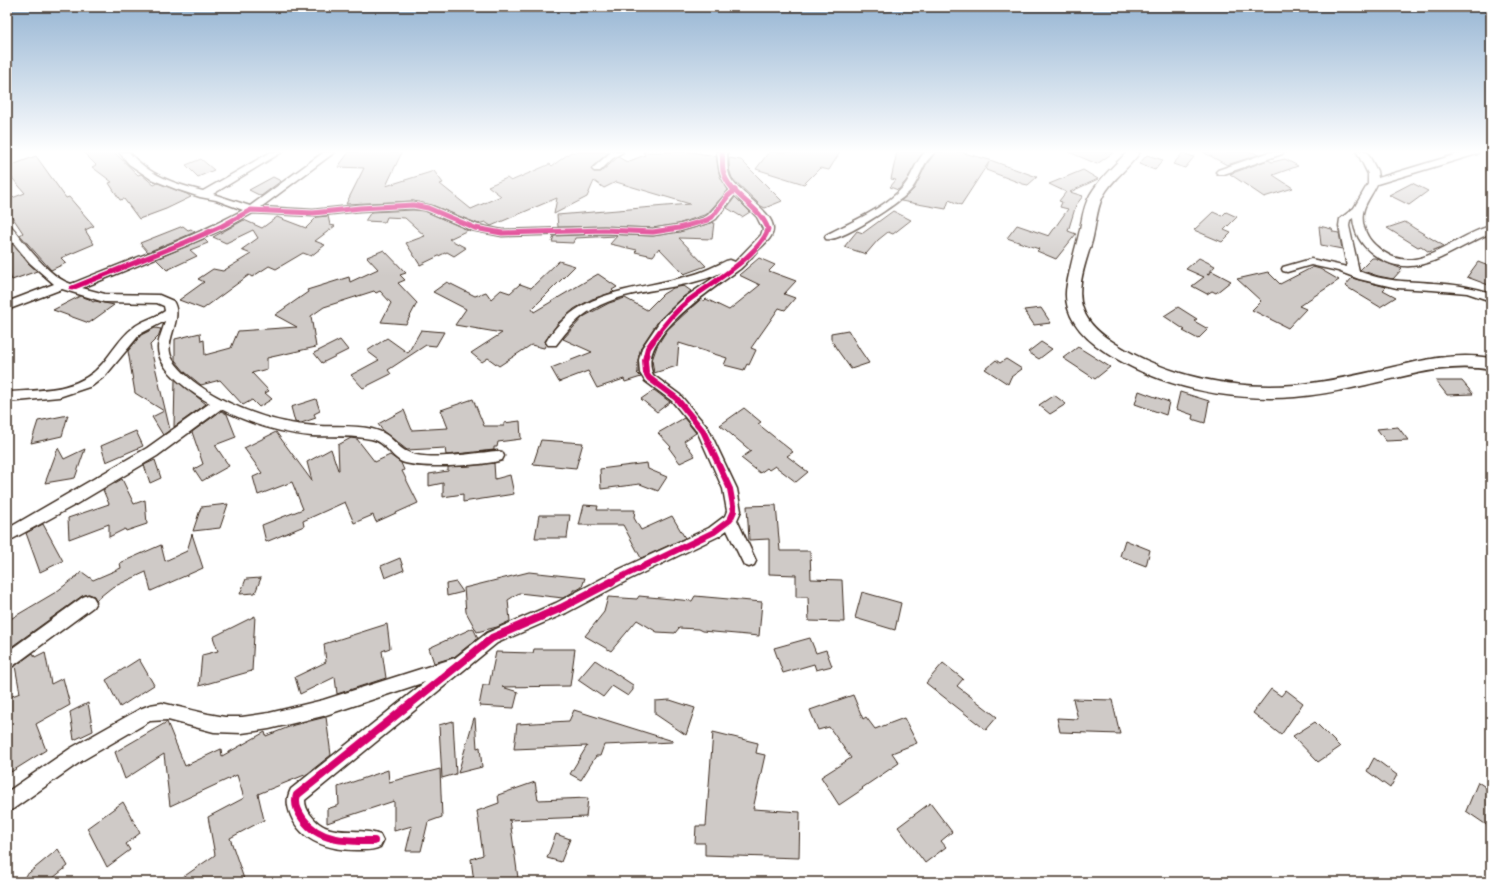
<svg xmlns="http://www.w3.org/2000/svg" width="1498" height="889" font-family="'Architects Daughter',sans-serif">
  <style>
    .building { fill: #cfcac7; stroke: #3b2a1e }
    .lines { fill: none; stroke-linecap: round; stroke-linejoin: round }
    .minor-casing { stroke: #3b2a1e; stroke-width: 3 }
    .secondary-casing { stroke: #3b2a1e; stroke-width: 3 }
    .minor { fill: #fff; fill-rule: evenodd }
    .secondary { fill: #fff; fill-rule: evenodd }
    .cycleway-far2-casing { stroke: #fff; stroke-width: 7 }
    .cycleway-far1-casing { stroke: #fff; stroke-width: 8 }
    .cycleway-casing { stroke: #fff; stroke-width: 10 }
    .cycleway-far2 { stroke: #d6006c; stroke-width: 5 }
    .cycleway-far1 { stroke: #d6006c; stroke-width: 6 }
    .cycleway { stroke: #d6006c; stroke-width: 8 }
  </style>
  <rect width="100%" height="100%" fill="#fff"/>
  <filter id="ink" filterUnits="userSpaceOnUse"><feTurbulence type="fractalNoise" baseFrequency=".025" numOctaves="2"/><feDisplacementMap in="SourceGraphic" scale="8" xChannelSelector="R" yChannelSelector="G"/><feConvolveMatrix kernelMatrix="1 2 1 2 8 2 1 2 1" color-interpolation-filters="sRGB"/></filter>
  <g filter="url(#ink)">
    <g class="building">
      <polygon points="83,152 114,152 138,175 141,174 154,185 158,183 187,194 191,197 166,209 139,219 124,199 120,200 109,183 112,182 92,167 96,165"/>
      <polygon points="349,152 402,152 386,186 434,171 443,183 440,184 471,209 501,196 488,186 507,178 511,181 550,164 552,166 571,152 609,152 591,168 594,172 601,172 618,157 627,162 645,155 643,152 691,152 716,156 720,176 728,190 707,214 678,224 653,228 604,226 558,227 557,215 690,204 616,182 604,188 594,181 587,197 554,214 557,198 491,226 485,222 478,224 432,205 413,201 346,204 364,168 338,167"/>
      <polygon points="769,152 840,152 829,170 820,168 804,184 756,169"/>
      <polygon points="897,152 923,152 906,181 898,190 890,187 896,180 891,179"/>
      <polygon points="936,152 960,152 990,160 1037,177 1028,185 1023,184 986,170 989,162 961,205 949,200 946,209 901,201 914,189 926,165"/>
      <polygon points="1069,152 1114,152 1097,164"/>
      <polygon points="1203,152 1253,152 1258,155 1227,165"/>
      <polygon points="1183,153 1194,157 1185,168 1173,164"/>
      <polygon points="1147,155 1163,160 1155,170 1139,164"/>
      <polygon points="36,156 66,198 69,197 94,226 85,230 94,244 61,258 66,263 51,270 20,235 23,233 7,209 7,200 25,193 7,172 7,167"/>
      <polygon points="729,158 741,160 782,201 765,208 761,206 732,178 729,169"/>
      <polygon points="201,159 214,170 198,177 186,165"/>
      <polygon points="1285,159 1298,166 1273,175 1293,188 1264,197 1230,174 1268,160 1272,162"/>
      <polygon points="1083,170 1098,179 1070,192 1083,196 1076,205 1068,231 1076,234 1056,259 1037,251 1039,249 1007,238 1017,225 1049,236 1068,209 1060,207 1062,202 1059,201 1066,192 1049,184"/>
      <polygon points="273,177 281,181 261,196 249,190"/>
      <polygon points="1412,183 1428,191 1409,205 1389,195"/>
      <polygon points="735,197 750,212 742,217 727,208"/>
      <polygon points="413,210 425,211 468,230 449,239 466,248 454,256 447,252 420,265 406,243 425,236 405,218 387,217 385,222 365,221 371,212"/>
      <polygon points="893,211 911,220 893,234 888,232 878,240 866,254 844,247 857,231 863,233"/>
      <polygon points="1213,212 1222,216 1226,212 1237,217 1224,230 1231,233 1222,242 1194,230"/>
      <polygon points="328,216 330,225 335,226 315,241 325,245 311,256 303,253 276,269 269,266 252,277 249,275 203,309 179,300 204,282 198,279 213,269 223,271 251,254 241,250 258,238 253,230 226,243 213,237 224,231 244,220 262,228 277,217 306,228 317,217"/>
      <polygon points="714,222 712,239 679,238 706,266 684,274 659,248 653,256 635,252 637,250 610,244 617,236 575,238 573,243 552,242 554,236 604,234 653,236 679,232"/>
      <polygon points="1405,222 1414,228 1444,246 1429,252 1421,246 1418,247 1387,228"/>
      <polygon points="183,226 188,230 191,229 195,232 148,252 140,243"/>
      <polygon points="1319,226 1332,229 1333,232 1339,233 1342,249 1321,245"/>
      <polygon points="8,239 29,264 37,271 12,280 7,270 7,240"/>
      <polygon points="204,239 208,243 190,250 197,256 167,270 156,259"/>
      <polygon points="384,250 406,273 400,275 405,280 398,283 417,303 406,324 381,322 391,303 380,291 376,293 374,291 324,307 311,316 316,347 267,358 267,369 252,373 269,391 265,393 272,399 259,407 252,400 243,405 220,380 201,385 185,372 175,360 175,339 200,333 201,341 204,340 205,355 231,348 238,331 297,327 275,315 308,292 307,290 349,277 350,282 378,269 367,257"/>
      <polygon points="759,258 775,265 769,271 796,281 784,294 795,298 785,310 779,308 751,348 756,350 749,365 747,364 744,370 724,365 727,358 679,343 677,366 654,373 652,360 657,346 667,330 701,299 704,301 706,299 729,310 760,285 739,275"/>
      <polygon points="1199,258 1215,266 1207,275 1212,271 1231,281 1216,293 1212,291 1207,294 1192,286 1204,277 1186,269"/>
      <polygon points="1372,258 1375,258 1402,269 1393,279 1378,276 1360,270"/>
      <polygon points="559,261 575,266 532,309 534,312 598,274 617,287 612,290 614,292 592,299 574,309 558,323 545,341 546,344 544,348 531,345 499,366 488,358 482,362 471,353 502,333 455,325 466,309 433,292 447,282 475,296 486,292 491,299 501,290 510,293 520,284 531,288"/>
      <polygon points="1478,262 1491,267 1491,286 1467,277"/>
      <polygon points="1313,267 1320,269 1339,280 1299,306 1306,309 1288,328 1252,310 1261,301 1237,279 1268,272 1280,284"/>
      <polygon points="1352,278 1386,287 1383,290 1396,297 1380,307 1345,286"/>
      <polygon points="684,286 691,291 683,297 659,320 641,347 638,360 638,373 637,373 641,377 625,382 624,379 597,388 588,371 559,382 551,368 592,352 563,339 583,317 609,303 625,298 647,310 663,294 673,288"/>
      <polygon points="80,296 89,299 93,302 95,301 114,305 89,323 53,310"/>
      <polygon points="1178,307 1197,319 1194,321 1208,329 1198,339 1183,331 1185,330 1164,316"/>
      <polygon points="1041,308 1051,323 1034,325 1024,310"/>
      <polygon points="155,328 161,329 158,337 150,345 170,430 163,435 152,417 164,411 135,393 128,351 141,335"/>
      <polygon points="421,330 444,332 436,346 426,345 388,370 391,374 363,388 351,375 379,360 367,351 387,338 408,353"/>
      <polygon points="848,330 860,350 869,363 851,369 836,348 831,339 831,333"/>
      <polygon points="340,340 348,350 322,363 314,353"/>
      <polygon points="1041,342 1052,349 1039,359 1028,352"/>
      <polygon points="1078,347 1110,367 1095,379 1063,358"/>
      <polygon points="1006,359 1022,369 1011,377 1008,384 985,369 996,360 1000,363"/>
      <polygon points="175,379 206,404 174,427"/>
      <polygon points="1436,381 1462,381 1473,394 1447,395"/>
      <polygon points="654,390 670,402 657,412 641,399"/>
      <polygon points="1139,391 1169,402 1166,415 1135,404"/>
      <polygon points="1180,392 1209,401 1205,423 1192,419 1193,415 1176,409"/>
      <polygon points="1054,395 1066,404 1050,414 1039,405"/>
      <polygon points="316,399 320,411 314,414 316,418 301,423 295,422 291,407"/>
      <polygon points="473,399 484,426 504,426 504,423 520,421 521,439 498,442 497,447 494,447 494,450 446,455 445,448 407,450 383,431 378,424 404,410 412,430 448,428 441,410"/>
      <polygon points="744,408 761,422 758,424 793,452 787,456 808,472 796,482 775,466 769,470 767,468 760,473 741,458 751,451 720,425"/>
      <polygon points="221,411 227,414 236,437 215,445 229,466 202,481 194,469 203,464 192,432"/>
      <polygon points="68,415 62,436 31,443 38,421"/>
      <polygon points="684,418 696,433 684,441 695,456 680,463 669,448 671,447 658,433"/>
      <polygon points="1398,427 1408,440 1386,441 1377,429"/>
      <polygon points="136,431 143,446 106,462 101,446"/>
      <polygon points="276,432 312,481 307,462 331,449 338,470 339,470 338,445 351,438 357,439 375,462 390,455 401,463 404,470 402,471 418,503 376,522 373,515 354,523 345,502 303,521 304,526 266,542 262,525 303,509 292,482 258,495 253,477 262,473 244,448"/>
      <polygon points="541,440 583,443 576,468 533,464"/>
      <polygon points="58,448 64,459 85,449 75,478 45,483"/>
      <polygon points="155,460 161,478 150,483 144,465"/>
      <polygon points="494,463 495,479 510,475 514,494 463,502 463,494 443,497 443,483 429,486 429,474 448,471 448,467"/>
      <polygon points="647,463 648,469 667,477 658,491 640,484 601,489 600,469"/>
      <polygon points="122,479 134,504 145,500 147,524 126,531 125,529 109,537 109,524 69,539 68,518 109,504 103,490"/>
      <polygon points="228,504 220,528 193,531 201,507"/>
      <polygon points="584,505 598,506 597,510 635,510 634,518 641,530 672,516 685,538 641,558 623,525 579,525"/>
      <polygon points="776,505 780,551 810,551 811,579 842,580 844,622 809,621 808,597 796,597 796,575 769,574 769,539 749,540 747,506"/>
      <polygon points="539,515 570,515 567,538 535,538"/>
      <polygon points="43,524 63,561 40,572 26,533"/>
      <polygon points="192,534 203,568 151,591 146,572 111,588 96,600 94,596 89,594 82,596 7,650 7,621 56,592 82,572 93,580 121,568 120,563 161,545 165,561 187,551"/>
      <polygon points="1125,540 1150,550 1146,566 1120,556"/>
      <polygon points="400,558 404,570 385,578 381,566"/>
      <polygon points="529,572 585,578 582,587 577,590 573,590 573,592 563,598 519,593 508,600 510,621 497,627 477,632 466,612 464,588"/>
      <polygon points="261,578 255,593 240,594 246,579"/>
      <polygon points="456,582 463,592 447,596 446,584"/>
      <polygon points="862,592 901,603 895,630 855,618"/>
      <polygon points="639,596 692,601 695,596 762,602 759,636 702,631 698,629 679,628 675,633 657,632 637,620 611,651 585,636 604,612 608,597 637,599"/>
      <polygon points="255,616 252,671 199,686 202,655 218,651 213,637"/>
      <polygon points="387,624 390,648 382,651 386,678 337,694 335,677 300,694 295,677 326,662 324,644"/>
      <polygon points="473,628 478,638 454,657 434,663 429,648"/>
      <polygon points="810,638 816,653 826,650 832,666 816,670 814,664 783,673 774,648"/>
      <polygon points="534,649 575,649 570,686 502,687 518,692 514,708 479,706 483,685 489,685 496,652 533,653"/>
      <polygon points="45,652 51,684 63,678 70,705 36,724 46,750 11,772 7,759 7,698 20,693 15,666 33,653 35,657"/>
      <polygon points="139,659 154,685 120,707 106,680"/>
      <polygon points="595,660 633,685 633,690 628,696 612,686 603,697 578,680"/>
      <polygon points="943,663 963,679 957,686 997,717 986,730 926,683"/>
      <polygon points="1271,689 1281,696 1286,690 1303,703 1281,735 1253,713"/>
      <polygon points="853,695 863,719 866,717 875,729 904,718 917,743 892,753 899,763 862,788 863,789 839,805 821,777 851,758 829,727 818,730 810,710"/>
      <polygon points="1073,699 1112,700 1120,734 1060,732 1057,718 1078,719"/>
      <polygon points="670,700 695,708 686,735 655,714 655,701"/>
      <polygon points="88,703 93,731 74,740 70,712"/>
      <polygon points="574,710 673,741 673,742 604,745 600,756 596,756 581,780 570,774 587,746 514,749 517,724 569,721"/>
      <polygon points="326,717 331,755 307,774 258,794 264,820 230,838 245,882 176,882 215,855 208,817 244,798 237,775 170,806 164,754 125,779 115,752 167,722 185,766 221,749 222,756 265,732 266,736 294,725"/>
      <polygon points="474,718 475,718 477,748 480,747 482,767 458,773"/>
      <polygon points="453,721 456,774 442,778 439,725"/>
      <polygon points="1315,722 1340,747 1318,762 1293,736"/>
      <polygon points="713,732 758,743 756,753 765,755 753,809 800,812 799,858 705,855 705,843 695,843 696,826 706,826"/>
      <polygon points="1374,758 1397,775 1390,788 1367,771"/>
      <polygon points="440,769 442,817 428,822 421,851 406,851 412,826 394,831 394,801 327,823 327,809 339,805 338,787 388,770 389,782"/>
      <polygon points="535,782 538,800 588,798 586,817 508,820 510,820 518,878 506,882 474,882 471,859 483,855 477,811 499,803 498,795"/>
      <polygon points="1478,782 1491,791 1491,828 1466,811"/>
      <polygon points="123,802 140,833 126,844 130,850 107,867 87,828"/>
      <polygon points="930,803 952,832 941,841 946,847 925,863 898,827"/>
      <polygon points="556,834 570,839 561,862 547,858"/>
      <polygon points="58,849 68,866 48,882 18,882"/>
    </g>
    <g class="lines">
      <defs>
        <g id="minor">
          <path d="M119,152H129C148,175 175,184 203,191L271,152H282L213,194L250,206L324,152H335L261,207L313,210L360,205L413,202L431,206L478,225L502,230L604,227L653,229L678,225L703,218L708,215L730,190C718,175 719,169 717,152H727C728,161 726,170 731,179C740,194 774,212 773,229C773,238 764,244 759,249C753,255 747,263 740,269C716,287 635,337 653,375L680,395L708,428L737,489L741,511L737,520L756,561L754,565L749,567L744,565L727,530L719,536L630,579L566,613L497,643L305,800C305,806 307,810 310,814C329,841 356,825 380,835L383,841L380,847C372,851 365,850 356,850C329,850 302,842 291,816C287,805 286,799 291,789L425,682L323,716L269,729L242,733L214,732L168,720L150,721L83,760L13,809L7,812V792L71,748L140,709L150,705L162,703L208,714L225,717H242L269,713L323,700L455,658L487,633L556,603L620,569L709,528L725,516L727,511L723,489L698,433L672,401L645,381L640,373L639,360L642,348L660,321L684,298L722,272C682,292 632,286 593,309C578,317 567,331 556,345H548L546,342C579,287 638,291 692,275C704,272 715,266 726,261L730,260L735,262L761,235L763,229L757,217L735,195L716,219L711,222L679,231L653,235L604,233L502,236L471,230L425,210L413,208L360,211L313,216L253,213L226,228L190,244L82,288L105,294L159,295L173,301C185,320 161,342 173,360C196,395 265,422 306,425C328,428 351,424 372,429C394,434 394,447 410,453C428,461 476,453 497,451L502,452L504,456L502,460C482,466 421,469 402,462C390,456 385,441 371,439C351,435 331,437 311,436C280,433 248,423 221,409L157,456L73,506L7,542V529L147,448L210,403C193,394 158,370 158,348C158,339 163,330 165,321L140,334L106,375L92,386L59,397L7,402V392C42,390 79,392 103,363C113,351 121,337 133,328C142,320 155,318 165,311L164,306L157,303L104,302L62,289L7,310V302L54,284L30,263L7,235V225L11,226C26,244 48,277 71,284C129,260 188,240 243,210L216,200L200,197L176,189L151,179L129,164Z"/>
          <polygon points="611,152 623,152 613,158 600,171 594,171 592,169 594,167"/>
          <path d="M925,152H935C931,156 928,159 925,164C920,173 917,183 910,191C900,202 840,243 826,239L825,237L826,235C853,221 884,209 904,186C913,175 915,162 925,152Z"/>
          <polygon points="1270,152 1284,152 1282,154 1224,174 1218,174 1216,172 1218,170"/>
          <path d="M1357,152H1367L1377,171L1378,178L1464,152H1479L1477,154L1377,184C1373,193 1367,200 1364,209C1360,221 1365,236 1375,245C1415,283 1450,236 1491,226V233C1451,249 1415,285 1373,254C1361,245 1354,233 1353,218L1350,220L1349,226L1359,271C1384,282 1406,281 1433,283C1453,284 1472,287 1491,293V301L1467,293L1432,290L1397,288L1359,279L1338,271L1311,265L1287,272L1283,271L1282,269L1283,267L1311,259L1347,267L1339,226L1340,219L1354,208L1368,184V174Z"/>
          <polygon points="88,595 93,597 96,602 93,607 13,666 7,668 7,652 83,597"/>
        </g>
        <path id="secondary" d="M1127,152H1140C1129,168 1112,179 1103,196C1096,210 1096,226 1092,241C1086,262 1075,288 1083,309C1088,325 1103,336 1116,344C1168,377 1235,390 1295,385C1327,382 1358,375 1389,368C1423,360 1455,352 1491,358V370C1448,362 1408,376 1366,385C1343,390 1319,395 1295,397C1230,402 1158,387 1104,351C1081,336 1061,313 1067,284C1070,268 1074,253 1078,238C1082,223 1082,209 1090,195C1099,179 1114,166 1127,152Z"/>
      </defs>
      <use href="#minor" class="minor-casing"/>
      <use href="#secondary" class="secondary-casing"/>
      <use href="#minor" class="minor"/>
      <use href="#secondary" class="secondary"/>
      <defs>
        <g id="cycleway-far2">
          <polyline points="72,288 186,242 222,226 251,210 313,213 360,208 413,205 428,208 475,228 502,233 604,230 653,232 679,228 707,220 712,217 728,196 735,190"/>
          <path d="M652,342C663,326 674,312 689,300C710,284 761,254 768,229C760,205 729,196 723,171C722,165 723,158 722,152"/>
        </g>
        <polyline id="cycleway-far1" points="609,583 714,532 730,520 734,511 730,489 703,431 676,398 649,378 646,373 645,360 648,348 653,341"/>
        <path id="cycleway" d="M374,841C348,841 319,842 303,819C298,812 294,803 297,795L492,638L561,608L611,582"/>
      </defs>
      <use href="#cycleway-far2" class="cycleway-far2-casing"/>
      <use href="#cycleway-far1" class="cycleway-far1-casing"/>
      <use href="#cycleway" class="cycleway-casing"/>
      <use href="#cycleway-far2" class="cycleway-far2"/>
      <use href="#cycleway-far1" class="cycleway-far1"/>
      <use href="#cycleway" class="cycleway"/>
    </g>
  </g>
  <linearGradient id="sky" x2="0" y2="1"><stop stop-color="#96b5d3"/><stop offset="0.55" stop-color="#fff"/><stop offset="1" stop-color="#fff" stop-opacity="0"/></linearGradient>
  <rect width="1498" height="276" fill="url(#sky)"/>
  <rect width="1498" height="889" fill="none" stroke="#fff" stroke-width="24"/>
  <rect x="12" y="12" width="1474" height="865" fill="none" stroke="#3b2a1e" stroke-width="1.5" filter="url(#ink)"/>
</svg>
